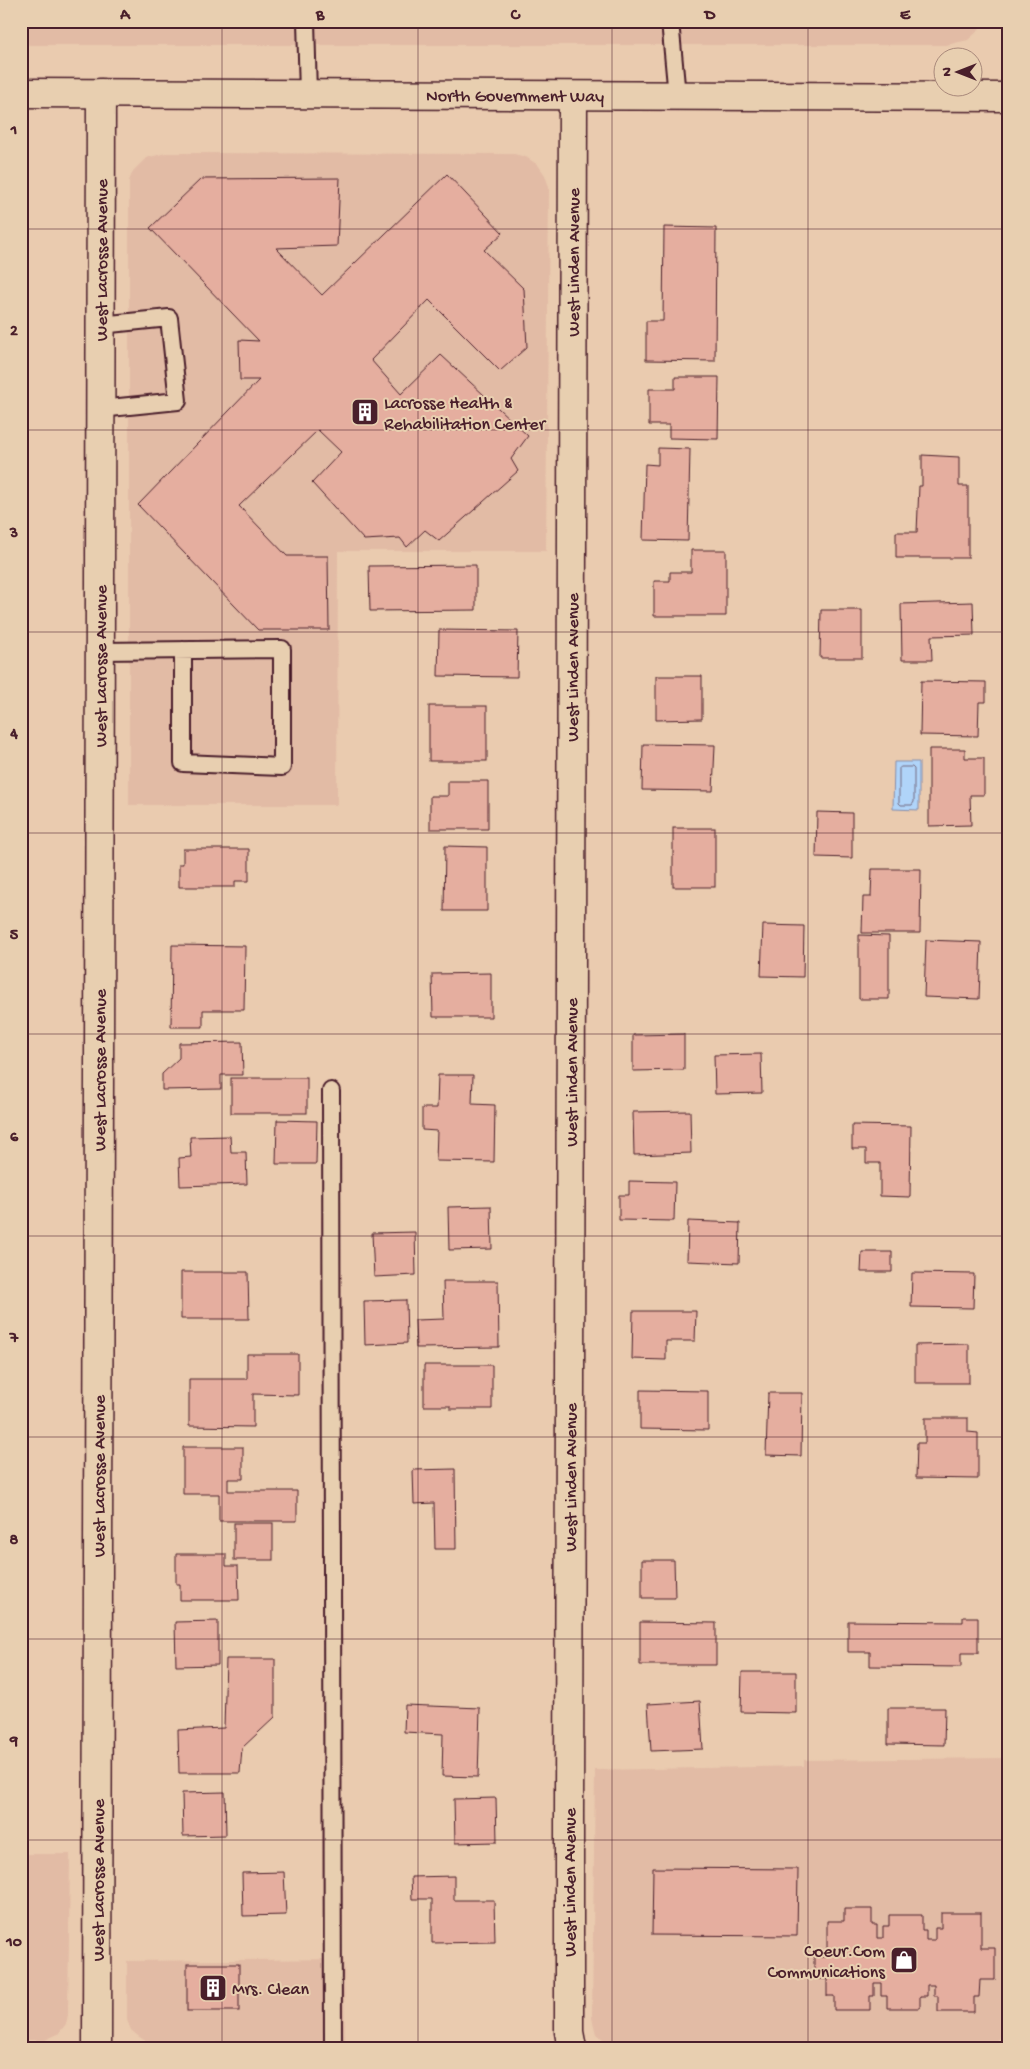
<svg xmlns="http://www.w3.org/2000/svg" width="1030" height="2069" font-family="'Gochi Hand',sans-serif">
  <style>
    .built { fill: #e2bba5 }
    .water { fill: #b0d4f9; stroke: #878ca7 }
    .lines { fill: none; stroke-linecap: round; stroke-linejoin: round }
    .shore { stroke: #73677d; stroke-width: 1 }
    .building { fill: #e5ae9f; stroke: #4a1f2b }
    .lane-casing { stroke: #4a1f2b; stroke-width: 20 }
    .street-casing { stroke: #4a1f2b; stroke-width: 31 }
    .secondary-casing { stroke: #4a1f2b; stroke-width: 31 }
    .lane { stroke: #e8cfb0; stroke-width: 16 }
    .street { stroke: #e8cfb0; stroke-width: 28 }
    .secondary { stroke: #e8cfb0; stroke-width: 28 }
    .grid { fill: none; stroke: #4a1f2b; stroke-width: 1; stroke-opacity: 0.55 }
    .labels { text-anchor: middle; stroke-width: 4; stroke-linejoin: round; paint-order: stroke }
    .street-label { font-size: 18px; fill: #4a1f2b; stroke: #e8cfb0 }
    .poi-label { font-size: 18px; fill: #4a1f2b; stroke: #e8cfb0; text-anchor: start }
    .neatline { fill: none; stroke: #4a1f2b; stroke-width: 2 }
    .grid-label { font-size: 16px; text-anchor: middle; font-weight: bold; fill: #4a1f2b }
  </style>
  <rect width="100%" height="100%" fill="#eacbaf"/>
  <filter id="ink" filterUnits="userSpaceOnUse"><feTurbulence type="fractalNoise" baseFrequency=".02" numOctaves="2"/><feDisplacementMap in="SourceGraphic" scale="10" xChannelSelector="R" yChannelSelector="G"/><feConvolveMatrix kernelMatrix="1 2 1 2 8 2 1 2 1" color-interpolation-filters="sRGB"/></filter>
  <g filter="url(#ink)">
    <g class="built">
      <polygon points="21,21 982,21 979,30 968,40 946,45 30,45 21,43"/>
      <polygon points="166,153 514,154 526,157 538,165 545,175 549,187 546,551 338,551 337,805 129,805 129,181 133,171 146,158"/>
      <polygon points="1009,1758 1009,2025 997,2041 986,2048 618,2046 607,2042 596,2034 592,2018 595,1770 804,1766 804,1760"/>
      <polygon points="21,1854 70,1854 68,2015 66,2024 58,2034 45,2040 21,2040"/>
      <polygon points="344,1959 345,2043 157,2042 144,2040 138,2036 131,2030 127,2020 127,1961"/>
    </g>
    <polygon class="water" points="894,762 919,762 919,810 893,809"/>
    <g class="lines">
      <polygon class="shore" points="901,767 912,767 914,769 914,802 912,805 901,805 899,803 899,769"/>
    </g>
    <g class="building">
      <polygon points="379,21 541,21 541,25 379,23"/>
      <polygon points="447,174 503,233 484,250 524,289 527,347 500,371 429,300 371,360 401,394 441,355 528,436 511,459 518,471 439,541 425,530 407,547 400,538 364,540 312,483 341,452 318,430 239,506 287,556 328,556 329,630 258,630 138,505 259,380 240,380 239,340 259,341 150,228 201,179 340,178 337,246 276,248 322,295"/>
      <polygon points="21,197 26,197 25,238 21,238"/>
      <polygon points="664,227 716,228 715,361 646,360 646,321 663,321"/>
      <polygon points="675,377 719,377 718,439 669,438 669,425 649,425 649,389 675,389"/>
      <polygon points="658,448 690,449 688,541 643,540 645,464 658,465"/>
      <polygon points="922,455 959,457 959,486 968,486 968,558 896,558 896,532 917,532 919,486 922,486"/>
      <polygon points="691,550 726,550 726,616 654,616 654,581 670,581 670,572 691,572"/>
      <polygon points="476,565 476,610 370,611 369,566"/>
      <polygon points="973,602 974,635 931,636 932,660 902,660 901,604"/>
      <polygon points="821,610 862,610 862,658 820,658"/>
      <polygon points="439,630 518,631 517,677 438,676"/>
      <polygon points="656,676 702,676 702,719 656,720"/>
      <polygon points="921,681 986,682 986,702 979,702 978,736 920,735"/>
      <rect x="429" y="706" width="58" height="55"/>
      <polygon points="643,744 715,745 713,791 642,790"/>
      <polygon points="929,749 965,749 965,758 984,758 984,795 970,795 971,825 929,826"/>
      <polygon points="448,781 488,781 488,829 430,829 430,796 448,796"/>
      <polygon points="817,812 852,813 852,858 816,857"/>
      <rect x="673" y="828" width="42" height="59"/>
      <polygon points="445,846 487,847 487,911 444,911"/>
      <polygon points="183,849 249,849 249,881 235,881 235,887 179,887 179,864 183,864"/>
      <polygon points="872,869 921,869 920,933 862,933 863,897 871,897"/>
      <polygon points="763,925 804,926 803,977 761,976"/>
      <polygon points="859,935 889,936 889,999 859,999"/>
      <polygon points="926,940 981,942 979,999 924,997"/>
      <polygon points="172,945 245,946 244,1010 203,1010 203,1027 171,1027"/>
      <polygon points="491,973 491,1017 433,1017 432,974"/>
      <polygon points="684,1034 684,1070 633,1071 633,1035"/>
      <polygon points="242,1042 243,1075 221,1075 221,1089 162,1090 162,1074 179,1058 179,1043"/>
      <polygon points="761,1054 762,1093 715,1094 714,1055"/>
      <polygon points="438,1075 473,1075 472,1104 495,1105 494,1162 436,1161 437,1131 422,1130 422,1108 437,1108"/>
      <rect x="231" y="1078" width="76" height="35"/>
      <polygon points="690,1111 691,1153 634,1155 633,1112"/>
      <polygon points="277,1120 317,1121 316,1164 276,1164"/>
      <polygon points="852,1125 911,1126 910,1197 880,1196 880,1163 866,1163 866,1149 852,1149"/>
      <polygon points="230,1136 231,1152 246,1152 247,1184 180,1186 179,1158 191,1157 190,1137"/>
      <polygon points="629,1181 675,1182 674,1221 619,1220 619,1195 629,1195"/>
      <polygon points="491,1206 492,1249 449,1250 448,1207"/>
      <polygon points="688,1221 740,1223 739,1263 687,1261"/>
      <polygon points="415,1232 416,1275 374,1277 372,1233"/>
      <polygon points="862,1252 892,1252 892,1272 861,1272"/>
      <polygon points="181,1272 248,1272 249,1319 181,1319"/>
      <polygon points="912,1273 974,1274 973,1308 911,1307"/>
      <polygon points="443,1281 498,1281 499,1347 416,1348 415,1320 444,1319"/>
      <polygon points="406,1300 407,1343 365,1345 364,1301"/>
      <polygon points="633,1311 696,1311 695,1341 666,1341 666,1360 632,1359"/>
      <polygon points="969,1344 969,1383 915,1383 915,1345"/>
      <polygon points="247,1354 298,1354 298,1395 253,1394 253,1427 189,1426 189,1379 247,1379"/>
      <polygon points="424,1365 492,1365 492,1409 450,1409 450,1406 424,1406"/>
      <polygon points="640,1390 708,1391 708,1430 640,1429"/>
      <polygon points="768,1393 802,1393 801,1456 766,1455"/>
      <polygon points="925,1418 968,1418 968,1432 978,1433 978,1479 916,1478 917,1443 925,1443"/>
      <polygon points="183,1447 243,1447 243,1479 228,1479 228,1491 297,1491 297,1521 219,1521 219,1494 183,1494"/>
      <polygon points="455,1469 456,1549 435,1549 434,1503 414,1504 413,1470"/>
      <rect x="234" y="1523" width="39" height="37"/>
      <polygon points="176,1554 226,1554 226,1566 238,1566 239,1600 180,1600 180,1584 176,1584"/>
      <polygon points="642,1560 674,1560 675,1598 642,1598"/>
      <polygon points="963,1617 978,1617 978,1653 961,1653 961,1667 870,1666 870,1652 848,1652 848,1621 963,1622"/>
      <polygon points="218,1621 218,1665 176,1666 175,1622"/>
      <polygon points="640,1622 716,1623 716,1665 640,1665"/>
      <polygon points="226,1659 275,1659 275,1717 242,1748 240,1773 179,1773 178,1730 224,1728"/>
      <polygon points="742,1672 796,1672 796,1713 741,1712"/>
      <polygon points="700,1701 703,1749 651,1751 648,1704"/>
      <polygon points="405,1705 480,1708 478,1777 442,1776 443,1734 404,1732"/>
      <polygon points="888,1708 945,1708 944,1745 888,1744"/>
      <polygon points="225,1792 226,1835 183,1836 182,1793"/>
      <polygon points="496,1798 497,1842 455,1843 454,1799"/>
      <polygon points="653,1868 798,1869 797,1936 652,1935"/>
      <polygon points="284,1872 286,1915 243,1916 242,1873"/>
      <polygon points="454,1876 454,1900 494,1900 495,1942 432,1943 432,1899 412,1899 411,1877"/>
      <polygon points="844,1909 872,1909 872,1925 877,1925 877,1938 883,1938 883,1926 889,1926 889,1915 922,1915 922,1930 926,1930 926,1940 935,1940 935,1928 941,1928 941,1913 981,1913 981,1948 995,1948 995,1980 980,1980 979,1997 974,1997 974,2012 938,2012 938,1996 934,1996 934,1985 927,1985 927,1996 920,1996 920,2008 887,2008 887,1996 881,1996 881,1983 874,1983 874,1996 870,1996 870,2010 834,2010 834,1996 827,1996 827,1979 814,1979 814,1957 827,1957 827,1921 844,1921"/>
      <rect x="187" y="1964" width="52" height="47"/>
    </g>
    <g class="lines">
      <defs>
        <g id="lane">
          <polyline points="306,21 308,94"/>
          <polyline points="670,21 677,96"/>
          <polyline points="100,325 169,318 178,401 100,409"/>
          <polyline points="100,651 282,649 282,767 183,763 183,650"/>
          <polyline points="331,1091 333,2048"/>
        </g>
        <g id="street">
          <path id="s1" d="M97,2048L101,93"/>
          <path id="s2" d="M572,2048L569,2032V1816L573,96"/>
        </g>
        <g id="secondary">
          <path id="s3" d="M21,93L1009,97"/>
        </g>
      </defs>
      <use href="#lane" class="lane-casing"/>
      <use href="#street" class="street-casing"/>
      <use href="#secondary" class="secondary-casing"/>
      <use href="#lane" class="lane"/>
      <use href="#street" class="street"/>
      <use href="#secondary" class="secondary"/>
    </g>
  </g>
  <path class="grid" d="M222,21V2048M418,21V2048M612,21V2048M808,21V2048M21,229H1009M21,430H1009M21,632H1009M21,833H1009M21,1034H1009M21,1236H1009M21,1437H1009M21,1639H1009M21,1840H1009"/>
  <defs>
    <symbol id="building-square" viewBox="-11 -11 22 22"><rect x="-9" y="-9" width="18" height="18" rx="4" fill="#4a1f2b" stroke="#e8cfb0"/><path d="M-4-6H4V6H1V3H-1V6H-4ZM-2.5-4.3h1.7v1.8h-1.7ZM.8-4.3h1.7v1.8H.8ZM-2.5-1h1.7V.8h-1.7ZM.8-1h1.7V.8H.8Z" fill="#fff"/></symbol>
    <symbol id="shop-square" viewBox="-11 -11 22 22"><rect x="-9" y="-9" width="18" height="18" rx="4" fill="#4a1f2b" stroke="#e8cfb0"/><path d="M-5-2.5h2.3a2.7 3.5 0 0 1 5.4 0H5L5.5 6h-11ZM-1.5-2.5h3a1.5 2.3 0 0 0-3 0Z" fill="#fff"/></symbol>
  </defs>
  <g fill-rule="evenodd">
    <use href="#building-square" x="349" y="396" width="32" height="32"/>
    <use href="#shop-square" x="888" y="1944" width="32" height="32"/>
    <use href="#building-square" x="197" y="1972" width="32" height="32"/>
  </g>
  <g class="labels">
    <g class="street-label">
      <text dy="6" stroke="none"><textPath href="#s3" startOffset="494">North Government Way</textPath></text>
      <text dy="6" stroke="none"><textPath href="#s1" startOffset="1788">West Lacrosse Avenue</textPath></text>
      <text dy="6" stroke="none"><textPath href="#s2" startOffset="1786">West Linden Avenue</textPath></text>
      <text dy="6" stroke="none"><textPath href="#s1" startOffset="1382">West Lacrosse Avenue</textPath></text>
      <text dy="6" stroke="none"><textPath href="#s2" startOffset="1381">West Linden Avenue</textPath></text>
      <text dy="6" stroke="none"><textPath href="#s1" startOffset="978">West Lacrosse Avenue</textPath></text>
      <text dy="6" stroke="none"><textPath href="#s2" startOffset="976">West Linden Avenue</textPath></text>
      <text dy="6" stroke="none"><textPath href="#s1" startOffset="572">West Lacrosse Avenue</textPath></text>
      <text dy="6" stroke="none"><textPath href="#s2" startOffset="571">West Linden Avenue</textPath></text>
      <text dy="6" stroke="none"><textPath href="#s1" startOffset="168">West Lacrosse Avenue</textPath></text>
      <text dy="6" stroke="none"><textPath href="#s2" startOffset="166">West Linden Avenue</textPath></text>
    </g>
    <g class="poi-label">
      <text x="384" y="408">Lacrosse Health &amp;<tspan x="384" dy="21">Rehabilitation Center</tspan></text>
      <text x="885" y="1956" text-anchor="end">Coeur.Com<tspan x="885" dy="21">Communications</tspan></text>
      <text x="232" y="1994">Mrs. Clean</text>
    </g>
  </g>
  <rect width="1030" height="2069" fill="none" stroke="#e8cfb0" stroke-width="55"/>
  <g transform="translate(958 72) rotate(270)"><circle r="24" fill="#e8cfb0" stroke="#a9897b"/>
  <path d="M0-4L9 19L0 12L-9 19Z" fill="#4a1f2b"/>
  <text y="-8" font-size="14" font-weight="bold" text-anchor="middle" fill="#4a1f2b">N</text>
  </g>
  <rect x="28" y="28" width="974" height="2014" class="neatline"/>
  <g class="grid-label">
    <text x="125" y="19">A</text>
    <text x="320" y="19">B</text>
    <text x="515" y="19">C</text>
    <text x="710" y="19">D</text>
    <text x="905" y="19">E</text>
    <text x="14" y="134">1</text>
    <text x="14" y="335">2</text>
    <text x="14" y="537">3</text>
    <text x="14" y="738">4</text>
    <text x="14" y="939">5</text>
    <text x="14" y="1141">6</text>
    <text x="14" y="1342">7</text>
    <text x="14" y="1544">8</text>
    <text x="14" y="1745">9</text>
    <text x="14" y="1946">10</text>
  </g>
</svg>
